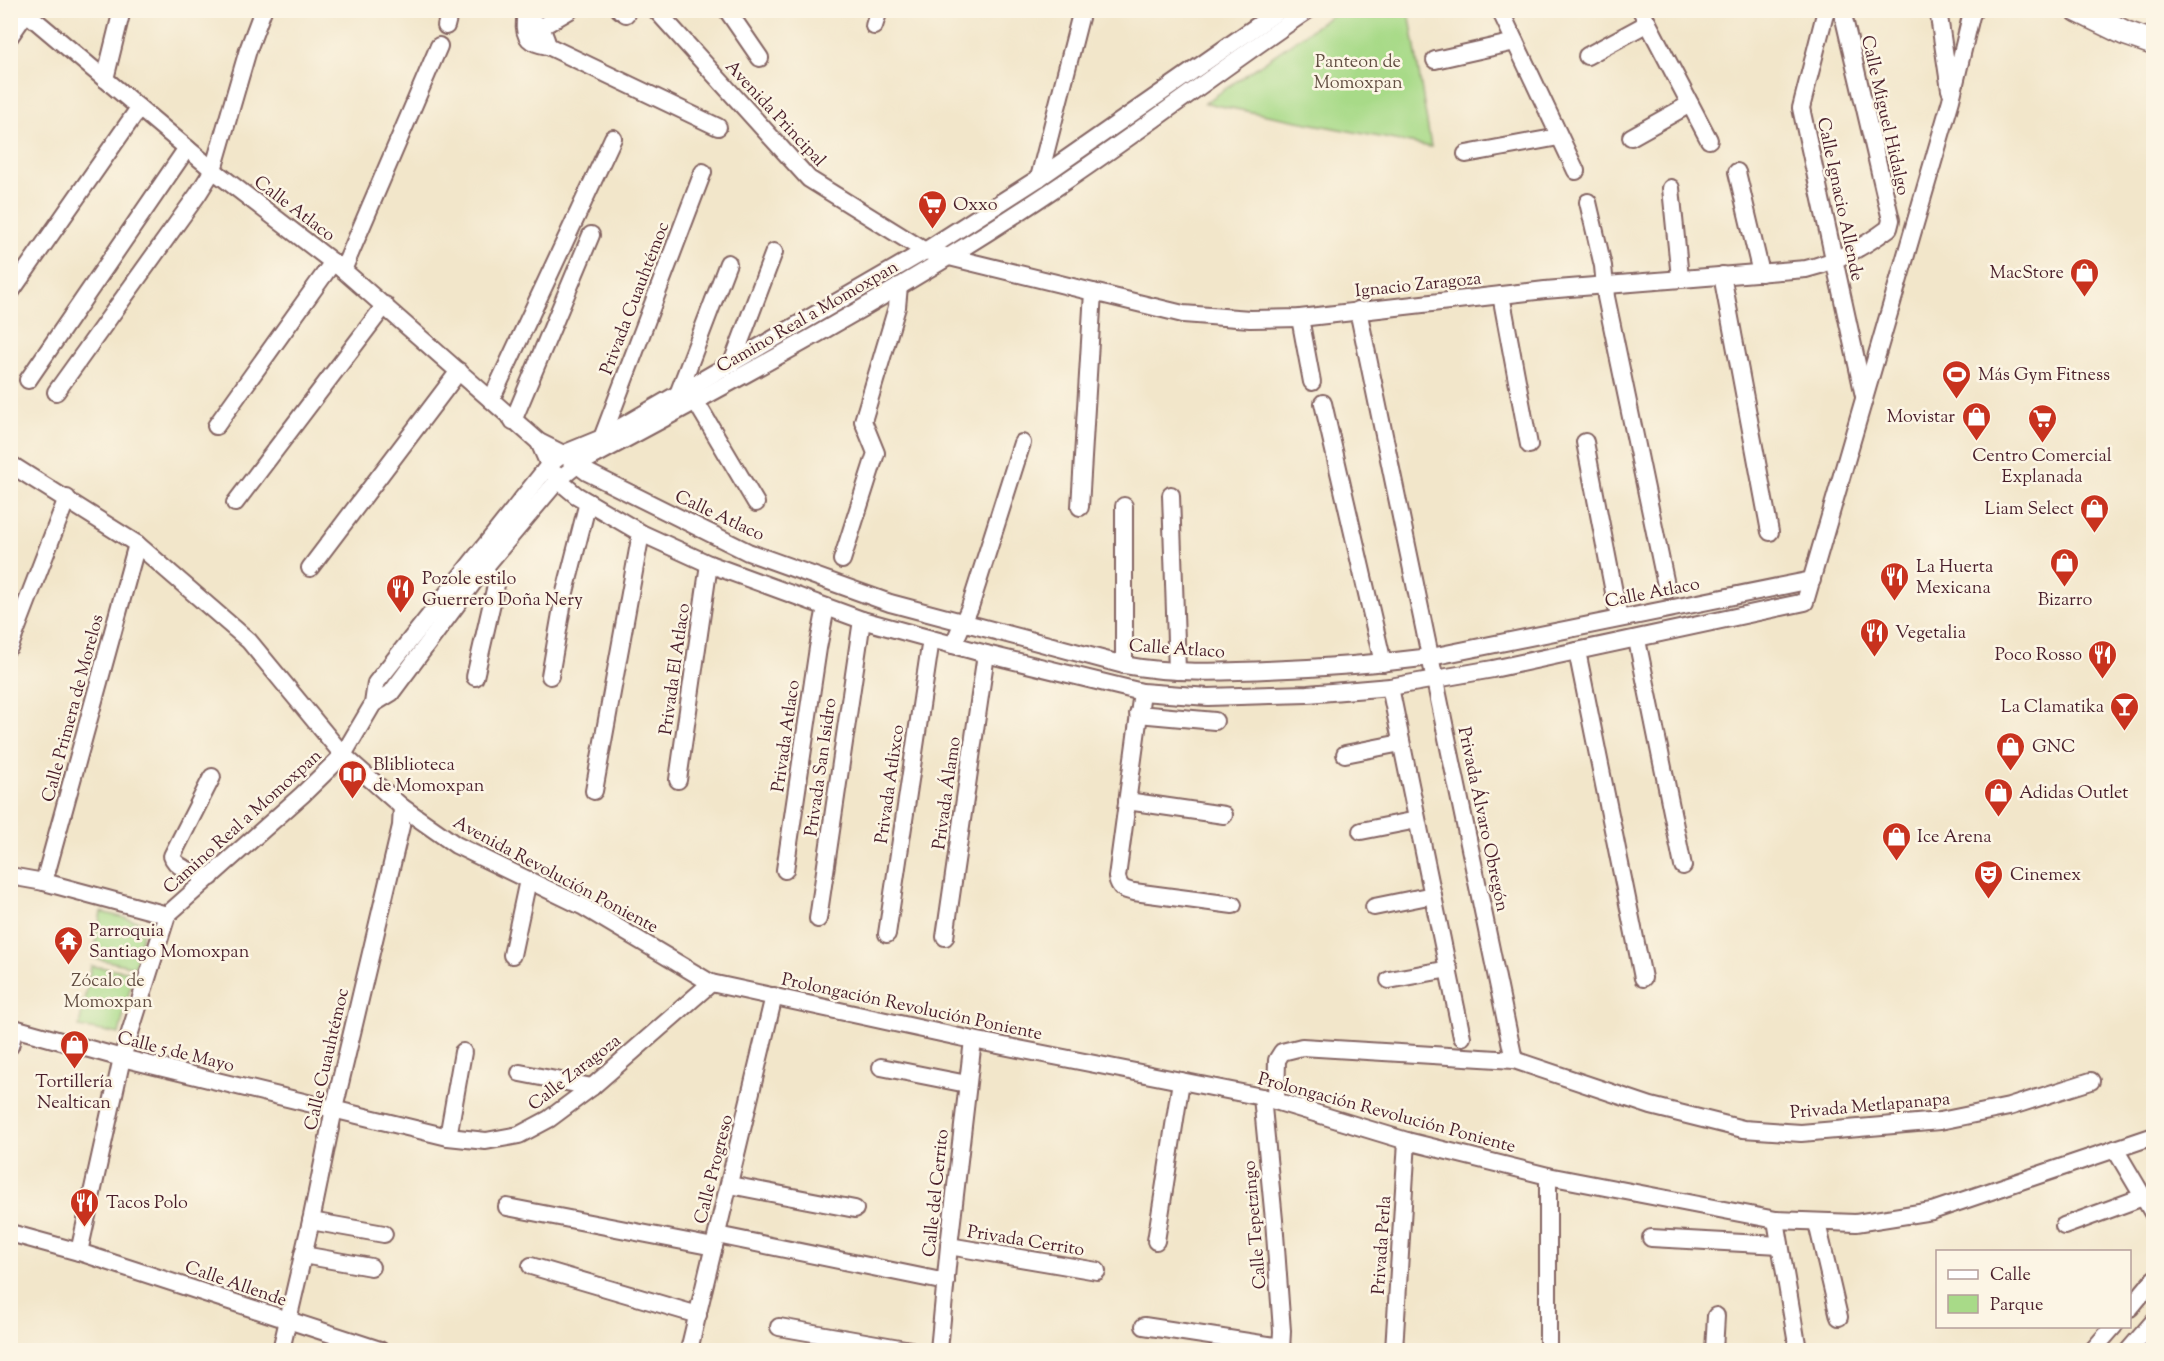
<svg xmlns="http://www.w3.org/2000/svg" width="2164" height="1361" font-family="'Sorts Mill Goudy',serif">
  <style>
    .green { fill: #a8da88; stroke: #797c5a; stroke-width: 1.5 }
    .lines { fill: none; stroke-linecap: round; stroke-linejoin: round }
    .minor-casing { stroke: #856563; stroke-width: 20 }
    .highway-casing { stroke: #856563; stroke-width: 27 }
    .minor { stroke: #fff; stroke-width: 16 }
    .highway { stroke: #fff; stroke-width: 24 }
    .labels { text-anchor: middle; stroke-width: 5; stroke-linejoin: round; paint-order: stroke }
    .park-label { font-size: 18px; fill: #624e42; stroke: #fcf5e5 }
    .street-label { font-size: 18px; fill: #4a1f2b; stroke: #fcf5e5 }
    .poi-label { font-size: 18px; fill: #4a1f2b; stroke: #fcf5e5; text-anchor: start }
  </style>
  <rect width="100%" height="100%" fill="#fcf5e5"/>
  <filter id="ink" filterUnits="userSpaceOnUse"><feTurbulence type="fractalNoise" baseFrequency=".0167" numOctaves="2"/><feDisplacementMap in="SourceGraphic" scale="12" xChannelSelector="R" yChannelSelector="G"/><feConvolveMatrix kernelMatrix="1 2 1 2 8 2 1 2 1" color-interpolation-filters="sRGB"/></filter>
  <filter id="wash" filterUnits="userSpaceOnUse"><feTurbulence type="fractalNoise" baseFrequency=".008" numOctaves="4" result="noise"/><feDisplacementMap in="SourceGraphic" scale="24" xChannelSelector="R" yChannelSelector="G"/><feGaussianBlur stdDeviation="1.35" result="paint"/><feColorMatrix in="noise" values="0 0 0 0 0 0 0 0 0 0 0 0 0 0 0 0 0 1.4 0 .05"/><feComposite in="paint" operator="in"/></filter>
  <g filter="url(#wash)">
    <rect width="100%" height="100%" fill="#f2e6ca"/>
    <g class="green">
      <polygon points="1338,11 1409,11 1431,147 1205,103"/>
      <polygon points="101,912 145,923 135,967 93,958"/>
      <polygon points="91,966 134,972 119,1034 79,1027"/>
    </g>
  </g>
  <g filter="url(#ink)">
    <g class="lines">
      <defs>
        <g id="minor">
          <path d="M23,10L213,170L343,270L539,442L563,454L587,472L748,552L890,603L1124,665C1171,674 1219,672 1266,670C1321,668 1376,664 1431,657L1812,580"/>
          <polyline points="620,10 626,14"/>
          <path d="M656,10L809,179L925,251L1183,314L1250,319L1300,318L1545,290L1806,269C1836,262 1865,246 1889,228L1891,220L1842,10"/>
          <polyline points="727,10 760,58"/>
          <polyline points="1500,10 1576,171"/>
          <polyline points="1641,10 1709,140"/>
          <polyline points="1826,10 1801,108 1864,396"/>
          <polyline points="1938,10 1950,90"/>
          <path d="M525,19C540,22 544,32 548,46C530,43 523,39 525,19Z"/>
          <polyline points="446,26 450,10"/>
          <polyline points="874,26 879,10"/>
          <polyline points="541,27 570,10"/>
          <polyline points="10,36 26,13"/>
          <polyline points="548,46 718,127"/>
          <polyline points="1587,56 1648,23"/>
          <polyline points="1435,60 1515,42"/>
          <polyline points="105,79 122,10"/>
          <polyline points="1631,137 1690,104"/>
          <polyline points="1466,154 1559,137"/>
          <polyline points="1737,172 1761,273"/>
          <polyline points="1039,178 1082,10"/>
          <polyline points="1671,188 1680,278"/>
          <polyline points="1588,202 1603,266 1606,297 1667,590"/>
          <polyline points="343,270 439,46"/>
          <polyline points="1722,275 1770,532"/>
          <polyline points="10,293 139,108"/>
          <polyline points="1501,295 1529,445"/>
          <polyline points="1358,310 1514,1060"/>
          <polyline points="1300,318 1312,382"/>
          <polyline points="732,363 774,252"/>
          <polyline points="28,380 187,148"/>
          <polyline points="56,392 198,194 213,170 248,50 263,10"/>
          <polyline points="678,394 728,263"/>
          <polyline points="491,400 613,138"/>
          <polyline points="696,402 756,503"/>
          <polyline points="1323,403 1383,663"/>
          <polyline points="513,421 591,235"/>
          <polyline points="216,426 333,262"/>
          <polyline points="602,438 703,172"/>
          <polyline points="539,442 549,465 558,480 576,495 641,533 709,564 862,620 986,654 1142,692 1208,697 1308,694 1390,687 1493,669 1805,602 1951,100 1971,16 1974,10"/>
          <polyline points="1585,442 1619,618"/>
          <polyline points="10,464 137,544 249,641 343,755 402,807 456,845 582,906 711,983 973,1040 1262,1097 1407,1141 1548,1176 1776,1220 1856,1223 1932,1211 2154,1136"/>
          <polyline points="1171,495 1177,671"/>
          <polyline points="235,503 385,305"/>
          <polyline points="1124,506 1124,665"/>
          <polyline points="1080,507 1093,292"/>
          <polyline points="842,560 876,453 863,421 897,307 899,286"/>
          <polyline points="310,568 459,371"/>
          <polyline points="1637,640 1683,866"/>
          <polyline points="953,645 970,607 1022,443"/>
          <polyline points="10,646 67,498"/>
          <polyline points="1577,651 1643,978"/>
          <polyline points="550,676 564,596 588,502"/>
          <polyline points="475,677 496,585 484,568"/>
          <polyline points="1390,687 1462,1037"/>
          <path d="M1142,692L1117,877C1119,888 1124,890 1134,892L1233,905"/>
          <path d="M373,704L391,693L484,568L558,480L577,465C742,377 908,288 1063,183C1146,127 1225,66 1308,10"/>
          <polyline points="1138,714 1215,721"/>
          <polyline points="1345,754 1401,743"/>
          <polyline points="678,780 709,564"/>
          <polyline points="594,791 641,533"/>
          <polyline points="1127,801 1224,815"/>
          <polyline points="1361,831 1417,820"/>
          <polyline points="785,870 818,648 826,607"/>
          <polyline points="10,876 44,882 167,915"/>
          <path d="M211,877C199,873 176,870 172,856L212,777"/>
          <polyline points="44,882 137,544"/>
          <polyline points="1374,907 1433,895"/>
          <polyline points="818,919 862,620"/>
          <polyline points="887,934 931,639"/>
          <polyline points="945,937 986,654"/>
          <polyline points="512,955 528,880"/>
          <polyline points="1389,980 1449,969"/>
          <polyline points="10,1027 122,1058 448,1137 486,1141 519,1135 549,1119 592,1087 711,983"/>
          <polyline points="10,1046 15,1028"/>
          <polyline points="881,1067 967,1084"/>
          <polyline points="520,1073 592,1087"/>
          <polyline points="1262,1097 1274,1220 1282,1331 1281,1350"/>
          <polyline points="1276,1100 1277,1060 1282,1052 1302,1047 1514,1060 1651,1106 1743,1129 1801,1133 1940,1121 2009,1107 2091,1081"/>
          <polyline points="448,1137 463,1052"/>
          <polyline points="2115,1149 2154,1215"/>
          <polyline points="730,1185 855,1209"/>
          <polyline points="507,1207 714,1247"/>
          <polyline points="1776,1220 1798,1350"/>
          <polyline points="311,1221 384,1234"/>
          <polyline points="1817,1223 1839,1317"/>
          <polyline points="2064,1226 2143,1197"/>
          <polyline points="10,1233 79,1252 380,1350"/>
          <polyline points="717,1235 946,1282"/>
          <polyline points="1651,1238 1780,1245"/>
          <polyline points="1156,1241 1181,1081"/>
          <polyline points="949,1246 1097,1271"/>
          <polyline points="79,1252 122,1058 167,915 302,795 343,755 373,704 376,683 549,465 563,454 602,438 925,251 1039,178 1280,10"/>
          <polyline points="303,1255 371,1267"/>
          <polyline points="531,1266 698,1315"/>
          <polyline points="2130,1308 2154,1279"/>
          <polyline points="1144,1326 1282,1347"/>
          <polyline points="779,1327 911,1350"/>
          <polyline points="281,1350 311,1221 334,1109 401,826 402,807"/>
          <polyline points="689,1350 774,996"/>
          <polyline points="939,1350 949,1246 973,1040"/>
          <polyline points="1394,1350 1407,1141"/>
          <polyline points="1548,1350 1548,1176"/>
          <polyline points="1714,1350 1716,1316"/>
          <polyline points="2093,1350 2114,1326"/>
          <polyline points="2129,1350 2154,1321"/>
        </g>
        <polyline id="highway" points="2078,10 2125,33 2154,43"/>
      </defs>
      <use href="#minor" class="minor-casing"/>
      <use href="#highway" class="highway-casing"/>
      <use href="#minor" class="minor"/>
      <use href="#highway" class="highway"/>
    </g>
  </g>
  <defs>
    <symbol id="supermarket-pin" viewBox="-11 -11 22 30"><path d="M0 17L-7.5 6A9.5 9.5 0 1 1 7.5 6Z" fill="#c8321e" stroke="#fcf5e5"/><path d="M-6-5.5h2.5l.6 2H6L4.5 2H-2.5L-4.4-4H-6ZM-1.5 3.2a1.3 1.3 0 1 0 .1 0ZM3 3.2a1.3 1.3 0 1 0 .1 0Z" fill="#fff"/></symbol>
    <symbol id="shop-pin" viewBox="-11 -11 22 30"><path d="M0 17L-7.5 6A9.5 9.5 0 1 1 7.5 6Z" fill="#c8321e" stroke="#fcf5e5"/><path d="M-5-2.5h2.3a2.7 3.5 0 0 1 5.4 0H5L5.5 6h-11ZM-1.5-2.5h3a1.5 2.3 0 0 0-3 0Z" fill="#fff"/></symbol>
    <symbol id="stadium-pin" viewBox="-11 -11 22 30"><path d="M0 17L-7.5 6A9.5 9.5 0 1 1 7.5 6Z" fill="#c8321e" stroke="#fcf5e5"/><path d="M0-5a6.5 5 0 1 0 0 10a6.5 5 0 1 0 0-10ZM-3.5-1.8h7v3.6h-7Z" fill="#fff"/></symbol>
    <symbol id="restaurant-pin" viewBox="-11 -11 22 30"><path d="M0 17L-7.5 6A9.5 9.5 0 1 1 7.5 6Z" fill="#c8321e" stroke="#fcf5e5"/><path d="M-5-6h1v4h1v-4h1v4h1v-4h1v5L-1.5 .5V6h-2V.5L-5-1ZM5-6V6H3V1.5H1.5Q1.5-4 5-6Z" fill="#fff"/></symbol>
    <symbol id="bar-pin" viewBox="-11 -11 22 30"><path d="M0 17L-7.5 6A9.5 9.5 0 1 1 7.5 6Z" fill="#c8321e" stroke="#fcf5e5"/><path d="M-6-5H6L.8 .8V4.5H3.5V6h-7V4.5H-.8V.8Z" fill="#fff"/></symbol>
    <symbol id="library-pin" viewBox="-11 -11 22 30"><path d="M0 17L-7.5 6A9.5 9.5 0 1 1 7.5 6Z" fill="#c8321e" stroke="#fcf5e5"/><path d="M-6-4Q-3-5.5-.7-3.5V5Q-3 3-6 4ZM6-4Q3-5.5 .7-3.5V5Q3 3 6 4Z" fill="#fff"/></symbol>
    <symbol id="theatre-pin" viewBox="-11 -11 22 30"><path d="M0 17L-7.5 6A9.5 9.5 0 1 1 7.5 6Z" fill="#c8321e" stroke="#fcf5e5"/><path d="M-5-5.5Q0-4 5-5.5V0Q5 5 0 6Q-5 5-5 0ZM-3.3-2.5H-1v1.5H-3.3ZM1-2.5H3.3v1.5H1ZM-2.8 1Q0 5.5 2.8 1Z" fill="#fff"/></symbol>
    <symbol id="temple-pin" viewBox="-11 -11 22 30"><path d="M0 17L-7.5 6A9.5 9.5 0 1 1 7.5 6Z" fill="#c8321e" stroke="#fcf5e5"/><path d="M0-6L5-2H3V0L6.5 2.5H4V6H1.5V3h-3V6H-4V2.5H-6.5L-3 0V-2H-5Z" fill="#fff"/></symbol>
  </defs>
  <g fill-rule="evenodd">
    <use href="#supermarket-pin" x="916" y="188" width="33" height="45"/>
    <use href="#shop-pin" x="2068" y="256" width="33" height="45"/>
    <use href="#stadium-pin" x="1940" y="358" width="33" height="45"/>
    <use href="#shop-pin" x="1960" y="400" width="33" height="45"/>
    <use href="#supermarket-pin" x="2026" y="402" width="33" height="45"/>
    <use href="#shop-pin" x="2078" y="492" width="33" height="45"/>
    <use href="#shop-pin" x="2048" y="546" width="33" height="45"/>
    <use href="#restaurant-pin" x="1878" y="560" width="33" height="45"/>
    <use href="#restaurant-pin" x="384" y="572" width="33" height="45"/>
    <use href="#restaurant-pin" x="1858" y="616" width="33" height="45"/>
    <use href="#restaurant-pin" x="2086" y="638" width="33" height="45"/>
    <use href="#bar-pin" x="2108" y="690" width="33" height="45"/>
    <use href="#shop-pin" x="1994" y="730" width="33" height="45"/>
    <use href="#library-pin" x="336" y="758" width="33" height="45"/>
    <use href="#shop-pin" x="1982" y="776" width="33" height="45"/>
    <use href="#shop-pin" x="1880" y="820" width="33" height="45"/>
    <use href="#theatre-pin" x="1972" y="858" width="33" height="45"/>
    <use href="#temple-pin" x="52" y="924" width="33" height="45"/>
    <use href="#shop-pin" x="58" y="1028" width="33" height="45"/>
    <use href="#restaurant-pin" x="68" y="1186" width="33" height="45"/>
  </g>
  <g class="labels">
    <g class="park-label">
      <text x="1358" y="67">Panteon de<tspan x="1358" dy="21">Momoxpan</tspan></text>
      <text x="108" y="986">Zócalo de<tspan x="108" dy="21">Momoxpan</tspan></text>
    </g>
    <g class="street-label">
      <text transform="translate(776 113) rotate(47)" y="6">Avenida Principal</text>
      <text transform="translate(1886 115) rotate(77)" y="6">Calle Miguel Hidalgo</text>
      <text transform="translate(1841 199) rotate(78)" y="6">Calle Ignacio Allende</text>
      <text transform="translate(295 208) rotate(37)" y="6">Calle Atlaco</text>
      <text transform="translate(1418 284) rotate(-6)" y="6">Ignacio Zaragoza</text>
      <text transform="translate(634 298) rotate(-69)" y="6">Privada Cuauhtémoc</text>
      <text transform="translate(807 316) rotate(-30)" y="6">Camino Real a Momoxpan</text>
      <text transform="translate(720 515) rotate(25)" y="6">Calle Atlaco</text>
      <text transform="translate(1652 592) rotate(-11)" y="6">Calle Atlaco</text>
      <text transform="translate(1177 648) rotate(4)" y="6">Calle Atlaco</text>
      <text transform="translate(674 669) rotate(-82)" y="6">Privada El Atlaco</text>
      <text transform="translate(72 708) rotate(-75)" y="6">Calle Primera de Morelos</text>
      <text transform="translate(785 736) rotate(-82)" y="6">Privada Atlaco</text>
      <text transform="translate(820 767) rotate(-82)" y="6">Privada San Isidro</text>
      <text transform="translate(889 784) rotate(-82)" y="6">Privada Atlixco</text>
      <text transform="translate(946 793) rotate(-82)" y="6">Privada Álamo</text>
      <text transform="translate(1484 819) rotate(78)" y="6">Privada Álvaro Obregón</text>
      <text transform="translate(242 821) rotate(-42)" y="6">Camino Real a Momoxpan</text>
      <text transform="translate(556 874) rotate(28)" y="6">Avenida Revolución Poniente</text>
      <text transform="translate(912 1006) rotate(12)" y="6">Prolongación Revolución Poniente</text>
      <text transform="translate(176 1051) rotate(14)" y="6">Calle 5 de Mayo</text>
      <text transform="translate(326 1059) rotate(-77)" y="6">Calle Cuauhtémoc</text>
      <text transform="translate(574 1072) rotate(-38)" y="6">Calle Zaragoza</text>
      <text transform="translate(1870 1105) rotate(-5)" y="6">Privada Metlapanapa</text>
      <text transform="translate(1387 1112) rotate(15)" y="6">Prolongación Revolución Poniente</text>
      <text transform="translate(713 1169) rotate(-76)" y="6">Calle Progreso</text>
      <text transform="translate(935 1193) rotate(-84)" y="6">Calle del Cerrito</text>
      <text transform="translate(1254 1225) rotate(-95)" y="6">Calle Tepetzingo</text>
      <text transform="translate(1026 1240) rotate(9)" y="6">Privada Cerrito</text>
      <text transform="translate(1381 1245) rotate(-86)" y="6">Privada Perla</text>
      <text transform="translate(236 1283) rotate(19)" y="6">Calle Allende</text>
    </g>
    <g class="poi-label">
      <text x="953" y="210">Oxxo</text>
      <text x="2064" y="278" text-anchor="end">MacStore</text>
      <text x="1978" y="380">Más Gym Fitness</text>
      <text x="1955" y="422" text-anchor="end">Movistar</text>
      <text x="2042" y="461" text-anchor="middle">Centro Comercial<tspan x="2042" dy="21">Explanada</tspan></text>
      <text x="2074" y="514" text-anchor="end">Liam Select</text>
      <text x="1916" y="572">La Huerta<tspan x="1916" dy="21">Mexicana</tspan></text>
      <text x="422" y="584">Pozole estilo<tspan x="422" dy="21">Guerrero Doña Nery</tspan></text>
      <text x="2065" y="605" text-anchor="middle">Bizarro</text>
      <text x="1895" y="638">Vegetalia</text>
      <text x="2082" y="660" text-anchor="end">Poco Rosso</text>
      <text x="2104" y="712" text-anchor="end">La Clamatika</text>
      <text x="2032" y="752">GNC</text>
      <text x="373" y="770">Bliblioteca<tspan x="373" dy="21">de Momoxpan</tspan></text>
      <text x="2019" y="798">Adidas Outlet</text>
      <text x="1917" y="842">Ice Arena</text>
      <text x="2010" y="880">Cinemex</text>
      <text x="89" y="936">Parroquia<tspan x="89" dy="21">Santiago Momoxpan</tspan></text>
      <text x="74" y="1087" text-anchor="middle">Tortillería<tspan x="74" dy="21">Nealtican</tspan></text>
      <text x="106" y="1208">Tacos Polo</text>
    </g>
  </g>
  <rect width="2164" height="1361" fill="none" stroke="#fcf5e5" stroke-width="36"/>
  <rect x="1936" y="1250" width="195" height="78" fill="#fcf5e5" stroke="#b59f9b" stroke-width="1.5"/>
  <rect x="1948" y="1270" width="30" height="9" fill="#ffffff" stroke="#b59f9b" stroke-width="1.5"/>
  <text x="1990" y="1280" font-size="18" fill="#4a1f2b">Calle</text>
  <rect x="1948" y="1295" width="30" height="18" fill="#a8da88" stroke="#b59f9b" stroke-width="1.5"/>
  <text x="1990" y="1310" font-size="18" fill="#4a1f2b">Parque</text>
</svg>
